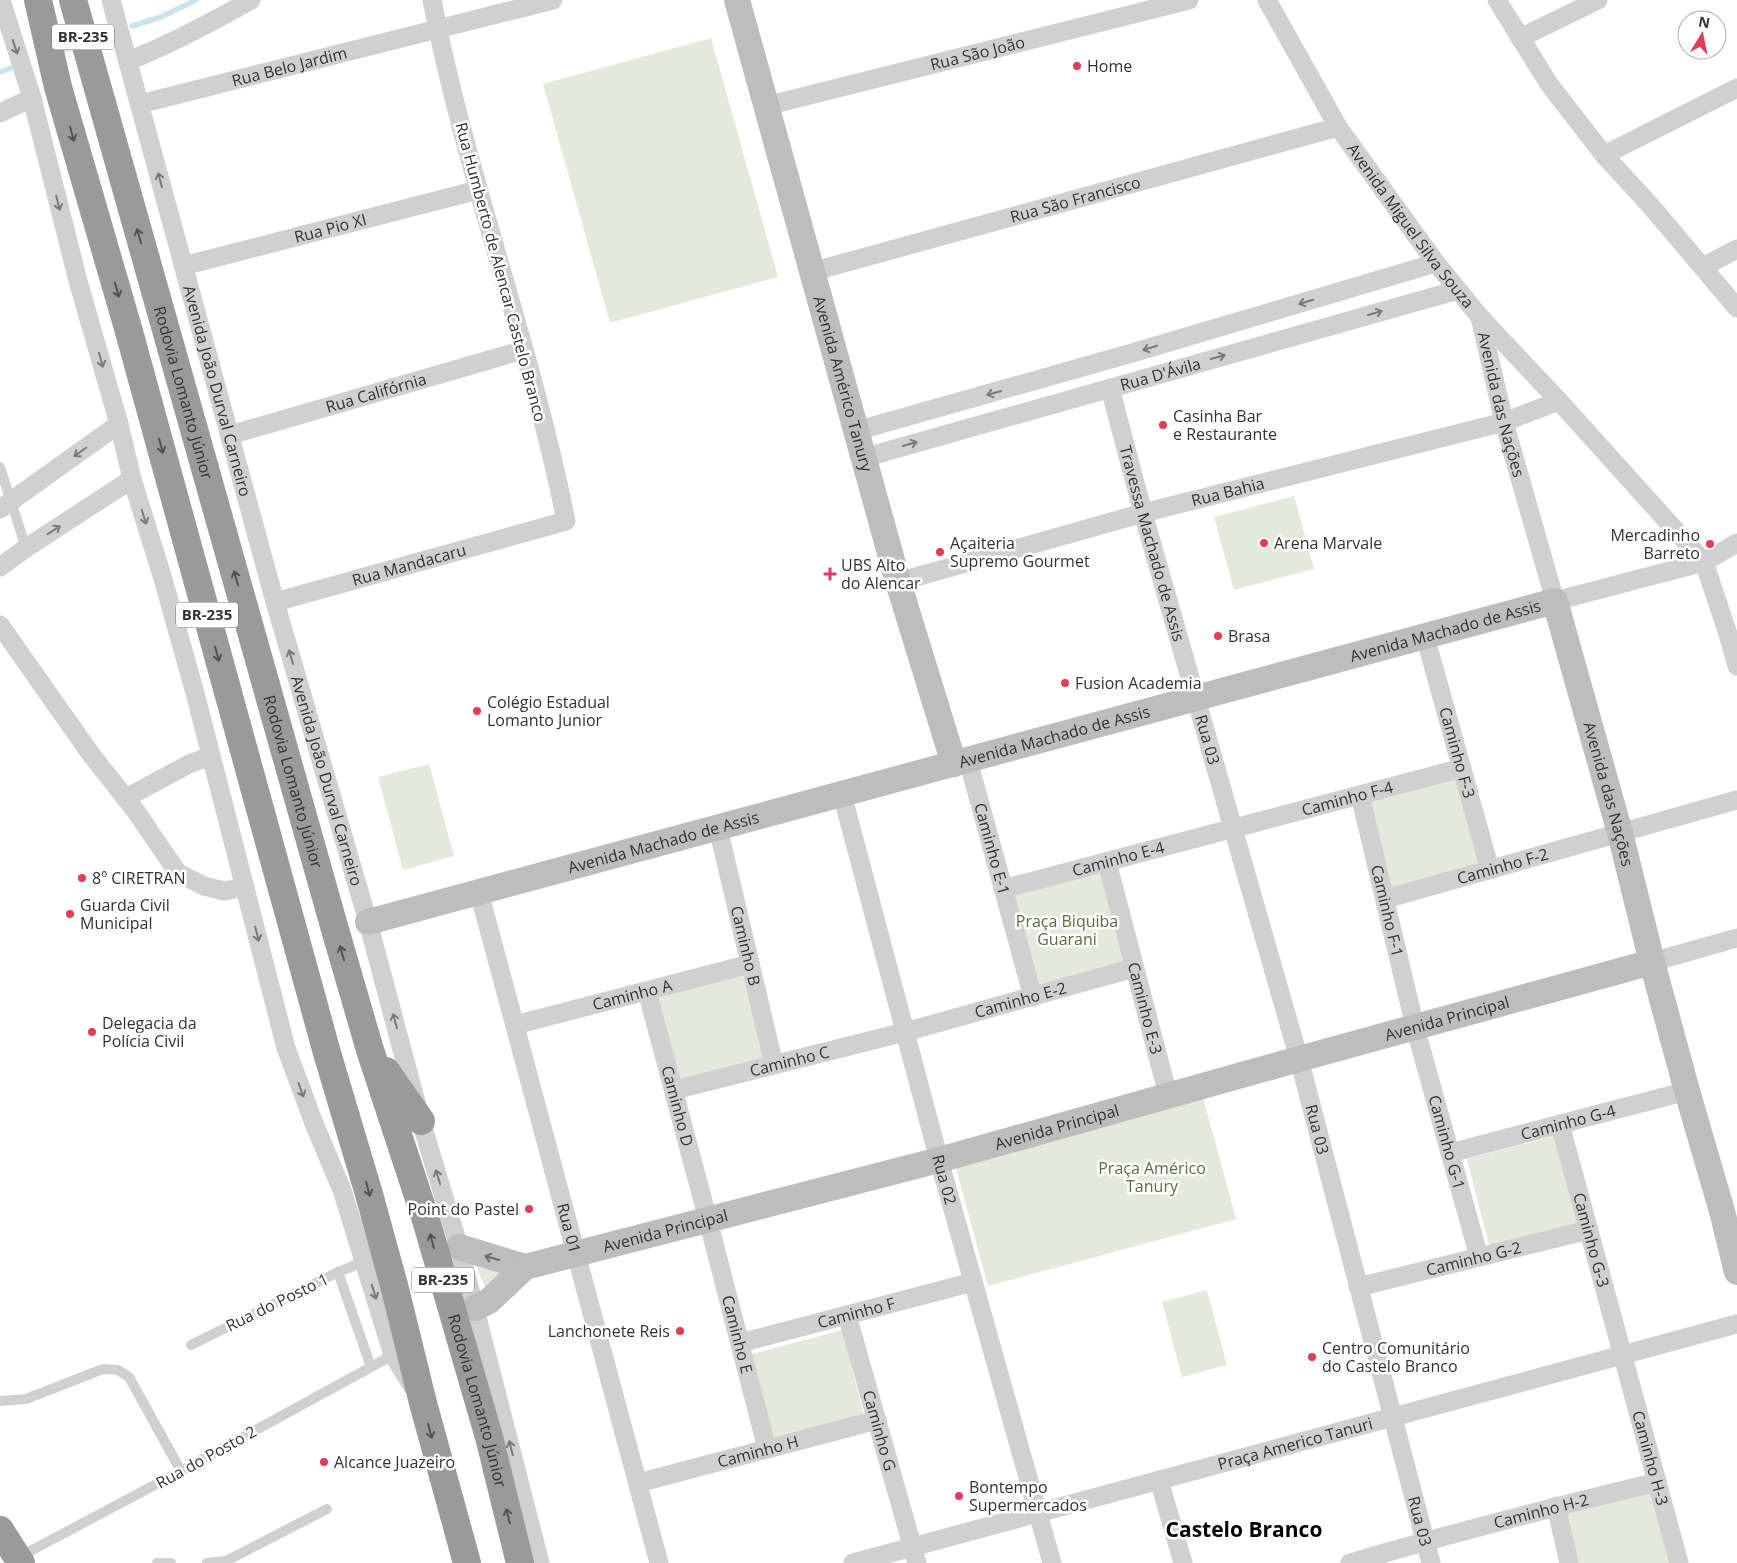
<svg xmlns="http://www.w3.org/2000/svg" width="1737" height="1563" font-family="'Open Sans',sans-serif">
  <style>
    .green { fill: #e4e9dc }
    .lines { fill: none; stroke-linecap: round; stroke-linejoin: round }
    .stream { stroke: #cce3eb; stroke-width: 5.5 }
    .lane { stroke: #d0d0d0; stroke-width: 10 }
    .street { stroke: #d0d0d0; stroke-width: 19 }
    .secondary { stroke: #bdbdbd; stroke-width: 26 }
    .highway { stroke: #9a9a9a; stroke-width: 28 }
    .oneway { stroke: #7a7a7a }
    .oneway2 { stroke: #525252 }
    .oneway3 { stroke: #6a6a6a }
    .poi-dot { fill: #e23c59; stroke: #fff; stroke-width: 2 }
    .labels { text-anchor: middle; stroke-width: 5; stroke-linejoin: round; paint-order: stroke }
    .shield { fill: #fff; stroke: #707070; stroke-width: 1 }
    .shield-label { font-size: 15px; font-weight: bold; fill: #333 }
    .street-label { font-size: 16px; fill: #333; stroke: #fff }
    .poi-label { font-size: 16px; fill: #333; stroke: #fff; text-anchor: start }
    .park-label { font-size: 16px; fill: #5a6f40; stroke: #fff }
    .district-label { font-size: 21px; font-weight: bold; fill: #000; stroke: #fff }
  </style>
  <rect width="100%" height="100%" fill="#fff"/>
  <g class="green">
    <polygon points="711,38 778,277 610,323 543,84"/>
    <polygon points="1294,496 1314,569 1234,590 1214,517"/>
    <polygon points="429,764 454,856 403,870 378,777"/>
    <polygon points="1462,776 1486,867 1390,891 1367,800"/>
    <polygon points="1101,871 1127,963 1033,989 1007,898"/>
    <polygon points="742,972 767,1065 679,1087 655,994"/>
    <polygon points="1203,1097 1236,1219 988,1286 955,1165"/>
    <polygon points="1559,1135 1583,1225 1490,1249 1467,1159"/>
    <polygon points="474,1261 502,1272 487,1292"/>
    <polygon points="1207,1290 1227,1365 1182,1377 1162,1302"/>
    <polygon points="842,1330 865,1419 772,1443 749,1355"/>
    <polygon points="1654,1487 1673,1563 1578,1563 1565,1510"/>
  </g>
  <g class="lines">
    <g class="stream">
      <polyline points="132,26 161,17 196,0"/>
      <polyline points="93,41 109,35"/>
      <polyline points="57,52 77,46"/>
      <polyline points="0,72 11,68"/>
    </g>
    <g class="lane">
      <polyline points="0,467 26,548"/>
      <polyline points="338,1272 371,1367"/>
      <polyline points="191,1345 338,1272 351,1267 364,1259"/>
      <polyline points="0,1401 26,1399 103,1369 118,1370 129,1377 181,1471"/>
      <polyline points="19,1557 181,1471 393,1355"/>
      <polyline points="157,1563 171,1563"/>
      <polyline points="207,1563 226,1561 327,1509"/>
    </g>
    <g class="street">
      <polyline points="1,0 32,98 78,281 119,424 132,479 163,579 195,693 286,1048 315,1126 342,1190 393,1355 413,1387"/>
      <path id="s1" d="M111,0L275,602L368,922L421,1121L459,1247L540,1563"/>
      <path id="s2" d="M1267,0L1338,127L1436,263L1480,317L1559,401L1704,562L1728,634L1737,666"/>
      <polyline points="1497,0 1549,84 1604,155 1650,205 1737,308"/>
      <polyline points="1520,38 1598,0"/>
      <path d="M128,61C170,45 212,22 251,0"/>
      <path id="s3" d="M140,104L553,0"/>
      <path id="s4" d="M766,106L1189,0"/>
      <polyline points="0,113 32,98"/>
      <polyline points="1604,155 1737,88"/>
      <path id="s5" d="M183,266L478,190"/>
      <polyline points="1703,267 1737,249"/>
      <path id="s6" d="M811,272L1338,127"/>
      <path id="s7" d="M1480,317L1504,422L1555,601L1704,562L1737,543"/>
      <path id="s8" d="M1110,388L1143,513L1299,1059L1431,1563"/>
      <polyline points="856,431 1132,353 1436,263"/>
      <path id="s9" d="M230,435L523,350"/>
      <path id="s10" d="M863,458L1458,290"/>
      <polyline points="0,509 119,424"/>
      <polyline points="0,567 26,548 132,479"/>
      <path id="s11" d="M898,582L1143,513L1504,422L1559,401"/>
      <path id="s12" d="M275,602L566,521C531,345 466,176 432,0"/>
      <polyline points="0,625 90,753 135,810 178,873 204,886 224,891 245,887"/>
      <path id="s13" d="M1425,636L1490,870"/>
      <path id="s14" d="M968,760L1033,997"/>
      <path id="s15" d="M842,794L939,1160L1052,1563"/>
      <path id="s16" d="M1360,795L1415,1027L1479,1257"/>
      <polyline points="126,798 189,764 211,756"/>
      <path id="s17" d="M718,828L774,1065"/>
      <path id="s18" d="M1107,862L1168,1095"/>
      <path id="s19" d="M1003,889L1462,768"/>
      <path id="s20" d="M479,892L659,1563"/>
      <path id="s21" d="M1385,899L1737,800"/>
      <polyline points="1652,962 1737,938"/>
      <path id="s22" d="M647,991L708,1220L767,1449"/>
      <path id="s23" d="M515,1025L750,964"/>
      <path id="s24" d="M674,1090L905,1032L1134,968"/>
      <path id="s25" d="M1560,1124L1679,1563"/>
      <path id="s26" d="M1450,1153L1687,1091"/>
      <path id="s27" d="M1358,1287L1589,1230"/>
      <path id="s28" d="M847,1315L917,1563"/>
      <path id="s29" d="M740,1343L973,1282"/>
      <polyline points="1159,1480 1183,1563"/>
      <path id="s30" d="M638,1483L877,1420"/>
      <polyline points="1556,1506 1569,1563"/>
      <path id="s31" d="M853,1563L1737,1324"/>
      <path id="s32" d="M1350,1563C1452,1533 1554,1507 1657,1482"/>
    </g>
    <g class="secondary">
      <path id="s33" d="M737,0L898,582L954,764"/>
      <path id="s34" d="M368,922L1555,601L1620,833L1652,962L1687,1091L1722,1211L1737,1272"/>
      <path id="s35" d="M459,1247L525,1267L939,1160L1299,1059L1652,962"/>
      <polyline points="475,1308 489,1301 525,1267"/>
    </g>
    <g class="highway">
      <polyline points="38,0 58,87 128,328 327,1053 369,1194 395,1289 423,1403 467,1563"/>
      <path id="s36" d="M73,0L334,926L370,1050L426,1220L489,1437L520,1563"/>
      <polyline points="386,1071 421,1121"/>
      <polyline points="0,1530 21,1563"/>
    </g>
  </g>
  <defs><path id="oneway-shaft" d="M-6 0H5M1.5-3L5.5 0L1.5 3" fill="none" stroke-width="1.6" stroke-linecap="round" stroke-linejoin="round" transform="scale(1.25)"/></defs>
  <g class="oneway">
    <use href="#oneway-shaft" transform="translate(15 47) rotate(72)"/>
    <use href="#oneway-shaft" transform="translate(160 180) rotate(-105)"/>
    <use href="#oneway-shaft" transform="translate(58 203) rotate(76)"/>
    <use href="#oneway-shaft" transform="translate(1306 302) rotate(163)"/>
    <use href="#oneway-shaft" transform="translate(1375 313) rotate(-16)"/>
    <use href="#oneway-shaft" transform="translate(1150 348) rotate(163)"/>
    <use href="#oneway-shaft" transform="translate(1218 357) rotate(-16)"/>
    <use href="#oneway-shaft" transform="translate(101 360) rotate(74)"/>
    <use href="#oneway-shaft" transform="translate(994 393) rotate(164)"/>
    <use href="#oneway-shaft" transform="translate(910 444) rotate(-16)"/>
    <use href="#oneway-shaft" transform="translate(80 452) rotate(145)"/>
    <use href="#oneway-shaft" transform="translate(144 517) rotate(73)"/>
    <use href="#oneway-shaft" transform="translate(54 530) rotate(-33)"/>
    <use href="#oneway-shaft" transform="translate(291 657) rotate(-106)"/>
    <use href="#oneway-shaft" transform="translate(257 934) rotate(76)"/>
    <use href="#oneway-shaft" transform="translate(395 1021) rotate(-105)"/>
    <use href="#oneway-shaft" transform="translate(301 1090) rotate(70)"/>
    <use href="#oneway-shaft" transform="translate(438 1177) rotate(-107)"/>
    <use href="#oneway-shaft" transform="translate(374 1292) rotate(73)"/>
    <use href="#oneway-shaft" transform="translate(511 1448) rotate(-104)"/>
  </g>
  <g class="oneway2">
    <use href="#oneway-shaft" transform="translate(72 134) rotate(74)"/>
    <use href="#oneway-shaft" transform="translate(139 236) rotate(-106)"/>
    <use href="#oneway-shaft" transform="translate(117 290) rotate(74)"/>
    <use href="#oneway-shaft" transform="translate(161 446) rotate(75)"/>
    <use href="#oneway-shaft" transform="translate(236 578) rotate(-106)"/>
    <use href="#oneway-shaft" transform="translate(217 654) rotate(75)"/>
    <use href="#oneway-shaft" transform="translate(342 953) rotate(-106)"/>
    <use href="#oneway-shaft" transform="translate(368 1189) rotate(75)"/>
    <use href="#oneway-shaft" transform="translate(432 1241) rotate(-105)"/>
    <use href="#oneway-shaft" transform="translate(430 1431) rotate(75)"/>
    <use href="#oneway-shaft" transform="translate(508 1516) rotate(-104)"/>
  </g>
  <use class="oneway3" href="#oneway-shaft" transform="translate(492 1258) rotate(-164)"/>
  <g class="poi-dot">
    <circle cx="1077" cy="66" r="5"/>
    <circle cx="1163" cy="425" r="5"/>
    <circle cx="1264" cy="543" r="5"/>
    <circle cx="1710" cy="544" r="5"/>
    <circle cx="940" cy="552" r="5"/>
    <path d="M827.5 566.5h5v5h5v5h-5v5h-5v-5h-5v-5h5z"/>
    <circle cx="1218" cy="636" r="5"/>
    <circle cx="1065" cy="683" r="5"/>
    <circle cx="477" cy="711" r="5"/>
    <circle cx="82" cy="878" r="5"/>
    <circle cx="70" cy="914" r="5"/>
    <circle cx="92" cy="1032" r="5"/>
    <circle cx="529" cy="1209" r="5"/>
    <circle cx="680" cy="1331" r="5"/>
    <circle cx="1312" cy="1357" r="5"/>
    <circle cx="324" cy="1462" r="5"/>
    <circle cx="959" cy="1496" r="5"/>
  </g>
  <g class="labels">
    <g class="shield">
      <rect x="52" y="24.5" width="62" height="25" rx="4"/>
      <rect x="176" y="602.5" width="62" height="25" rx="4"/>
      <rect x="412" y="1267.5" width="62" height="25" rx="4"/>
    </g>
    <g class="shield-label">
      <text x="83" y="42">BR-235</text>
      <text x="207" y="620">BR-235</text>
      <text x="443" y="1285">BR-235</text>
    </g>
    <g class="street-label">
      <text dy="6" stroke="none"><textPath href="#s4" startOffset="218">Rua São João</textPath></text>
      <text dy="6" stroke="none"><textPath href="#s3" startOffset="154">Rua Belo Jardim</textPath></text>
      <text dy="6" stroke="none"><textPath href="#s6" startOffset="274">Rua São Francisco</textPath></text>
      <text dy="6" stroke="none"><textPath href="#s2" startOffset="268">Avenida Miguel Silva Souza</textPath></text>
      <text dy="6" stroke="none"><textPath href="#s5" startOffset="152">Rua Pio XI</textPath></text>
      <text transform="translate(501 272) rotate(75)" y="6">Rua Humberto de Alencar Castelo Branco</text>
      <text dy="6" stroke="none"><textPath href="#s10" startOffset="309">Rua D'Ávila</textPath></text>
      <text dy="6" stroke="none"><textPath href="#s33" startOffset="398">Avenida Américo Tanury</textPath></text>
      <text dy="6" stroke="none"><textPath href="#s1" startOffset="405">Avenida João Durval Carneiro</textPath></text>
      <text dy="6" stroke="none"><textPath href="#s9" startOffset="152">Rua Califórnia</textPath></text>
      <text dy="6" stroke="none"><textPath href="#s36" startOffset="408">Rodovia Lomanto Júnior</textPath></text>
      <text dy="6" stroke="none"><textPath href="#s7" startOffset="90">Avenida das Nações</textPath></text>
      <text dy="6" stroke="none"><textPath href="#s11" startOffset="342">Rua Bahia</textPath></text>
      <text dy="6" stroke="none"><textPath href="#s8" startOffset="161">Travessa Machado de Assis</textPath></text>
      <text dy="6" stroke="none"><textPath href="#s12" startOffset="139">Rua Mandacaru</textPath></text>
      <text dy="6" stroke="none"><textPath href="#s34" startOffset="1116">Avenida Machado de Assis</textPath></text>
      <text dy="6" stroke="none"><textPath href="#s34" startOffset="711">Avenida Machado de Assis</textPath></text>
      <text dy="6" stroke="none"><textPath href="#s8" startOffset="365">Rua 03</textPath></text>
      <text dy="6" stroke="none"><textPath href="#s13" startOffset="121">Caminho F-3</textPath></text>
      <text dy="6" stroke="none"><textPath href="#s1" startOffset="810">Avenida João Durval Carneiro</textPath></text>
      <text dy="6" stroke="none"><textPath href="#s36" startOffset="812">Rodovia Lomanto Júnior</textPath></text>
      <text dy="6" stroke="none"><textPath href="#s34" startOffset="1430">Avenida das Nações</textPath></text>
      <text dy="6" stroke="none"><textPath href="#s19" startOffset="356">Caminho F-4</textPath></text>
      <text dy="6" stroke="none"><textPath href="#s34" startOffset="306">Avenida Machado de Assis</textPath></text>
      <text dy="6" stroke="none"><textPath href="#s14" startOffset="92">Caminho E-1</textPath></text>
      <text dy="6" stroke="none"><textPath href="#s19" startOffset="119">Caminho E-4</textPath></text>
      <text dy="6" stroke="none"><textPath href="#s21" startOffset="122">Caminho F-2</textPath></text>
      <text dy="6" stroke="none"><textPath href="#s16" startOffset="119">Caminho F-1</textPath></text>
      <text dy="6" stroke="none"><textPath href="#s17" startOffset="121">Caminho B</textPath></text>
      <text dy="6" stroke="none"><textPath href="#s23" startOffset="121">Caminho A</textPath></text>
      <text dy="6" stroke="none"><textPath href="#s24" startOffset="358">Caminho E-2</textPath></text>
      <text dy="6" stroke="none"><textPath href="#s18" startOffset="151">Caminho E-3</textPath></text>
      <text dy="6" stroke="none"><textPath href="#s35" startOffset="1024">Avenida Principal</textPath></text>
      <text dy="6" stroke="none"><textPath href="#s24" startOffset="119">Caminho C</textPath></text>
      <text dy="6" stroke="none"><textPath href="#s22" startOffset="119">Caminho D</textPath></text>
      <text dy="6" stroke="none"><textPath href="#s26" startOffset="122">Caminho G-4</textPath></text>
      <text dy="6" stroke="none"><textPath href="#s35" startOffset="619">Avenida Principal</textPath></text>
      <text dy="6" stroke="none"><textPath href="#s8" startOffset="770">Rua 03</textPath></text>
      <text dy="6" stroke="none"><textPath href="#s16" startOffset="358">Caminho G-1</textPath></text>
      <text dy="6" stroke="none"><textPath href="#s15" startOffset="399">Rua 02</textPath></text>
      <text dy="6" stroke="none"><textPath href="#s20" startOffset="348">Rua 01</textPath></text>
      <text dy="6" stroke="none"><textPath href="#s35" startOffset="214">Avenida Principal</textPath></text>
      <text dy="6" stroke="none"><textPath href="#s25" startOffset="120">Caminho G-3</textPath></text>
      <text dy="6" stroke="none"><textPath href="#s27" startOffset="119">Caminho G-2</textPath></text>
      <text transform="translate(277 1302) rotate(-26)" y="6">Rua do Posto 1</text>
      <text dy="6" stroke="none"><textPath href="#s29" startOffset="120">Caminho F</textPath></text>
      <text dy="6" stroke="none"><textPath href="#s22" startOffset="355">Caminho E</textPath></text>
      <text dy="6" stroke="none"><textPath href="#s36" startOffset="1458">Rodovia Lomanto Júnior</textPath></text>
      <text dy="6" stroke="none"><textPath href="#s28" startOffset="120">Caminho G</textPath></text>
      <text dy="6" stroke="none"><textPath href="#s31" startOffset="458">Praça Americo Tanuri</textPath></text>
      <text dy="6" stroke="none"><textPath href="#s30" startOffset="124">Caminho H</textPath></text>
      <text transform="translate(206 1457) rotate(-29)" y="6">Rua do Posto 2</text>
      <text dy="6" stroke="none"><textPath href="#s25" startOffset="346">Caminho H-3</textPath></text>
      <text dy="6" stroke="none"><textPath href="#s32" startOffset="198">Caminho H-2</textPath></text>
      <text dy="6" stroke="none"><textPath href="#s8" startOffset="1175">Rua 03</textPath></text>
    </g>
    <g class="poi-label">
      <text x="1087" y="72">Home</text>
      <text x="1173" y="422">Casinha Bar<tspan x="1173" dy="18">e Restaurante</tspan></text>
      <text x="1700" y="541" text-anchor="end">Mercadinho<tspan x="1700" dy="18">Barreto</tspan></text>
      <text x="950" y="549">Açaiteria<tspan x="950" dy="18">Supremo Gourmet</tspan></text>
      <text x="1274" y="549">Arena Marvale</text>
      <text x="841" y="571">UBS Alto<tspan x="841" dy="18">do Alencar</tspan></text>
      <text x="1228" y="642">Brasa</text>
      <text x="1075" y="689">Fusion Academia</text>
      <text x="487" y="708">Colégio Estadual<tspan x="487" dy="18">Lomanto Junior</tspan></text>
      <text x="92" y="884">8º CIRETRAN</text>
      <text x="80" y="911">Guarda Civil<tspan x="80" dy="18">Municipal</tspan></text>
      <text x="102" y="1029">Delegacia da<tspan x="102" dy="18">Polícia Civil</tspan></text>
      <text x="519" y="1215" text-anchor="end">Point do Pastel</text>
      <text x="670" y="1337" text-anchor="end">Lanchonete Reis</text>
      <text x="1322" y="1354">Centro Comunitário<tspan x="1322" dy="18">do Castelo Branco</tspan></text>
      <text x="334" y="1468">Alcance Juazeiro</text>
      <text x="969" y="1493">Bontempo<tspan x="969" dy="18">Supermercados</tspan></text>
    </g>
    <g class="park-label">
      <text x="1067" y="927">Praça Biquiba<tspan x="1067" dy="18">Guarani</tspan></text>
      <text x="1152" y="1174">Praça Américo<tspan x="1152" dy="18">Tanury</tspan></text>
    </g>
    <g class="district-label">
      <text x="1244" y="1537">Castelo Branco</text>
    </g>
  </g>
  <g transform="translate(1702 35) rotate(10)"><circle r="24" fill="#ffffff" stroke="#adadad"/>
  <path d="M0-4L9 19L0 12L-9 19Z" fill="#e23c59"/>
  <text y="-8" font-size="14" font-weight="bold" text-anchor="middle" fill="#333333">N</text>
  </g>
</svg>
